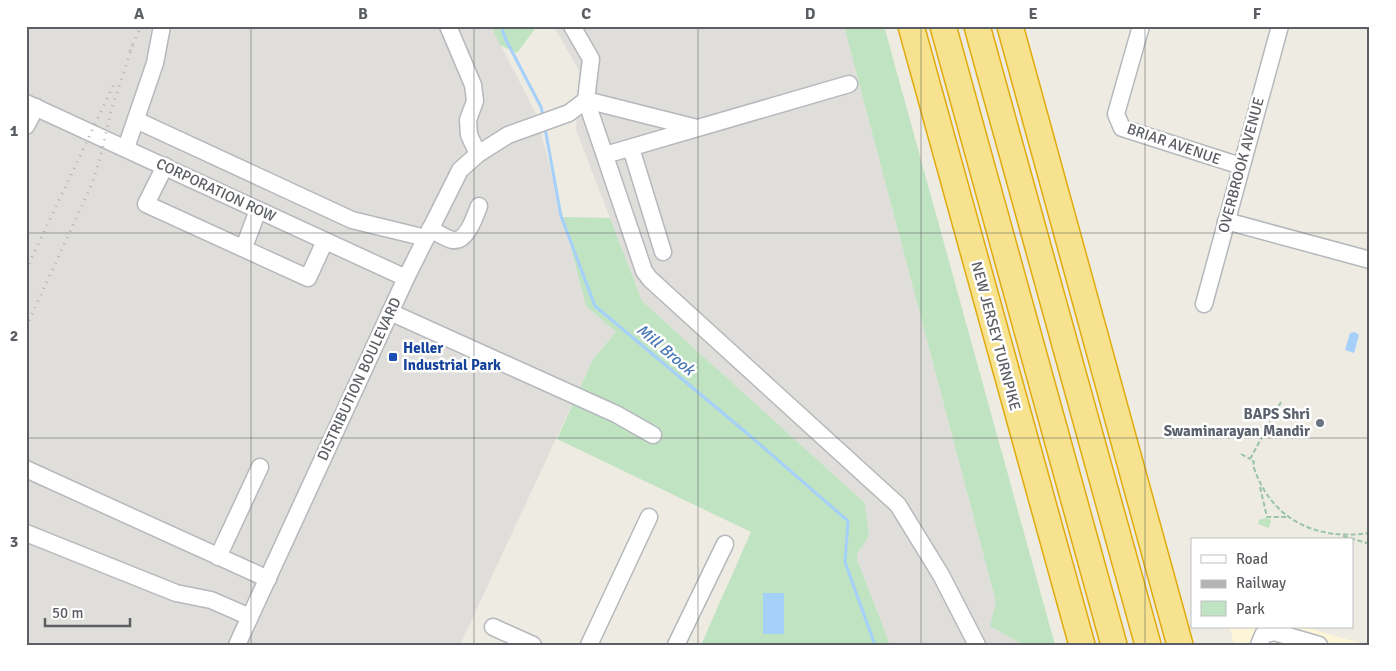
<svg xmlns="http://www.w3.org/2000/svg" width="1396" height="671" font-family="Signika,sans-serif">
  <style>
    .commercial { fill: #fcf5d8 }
    .industrial { fill: #e0deda }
    .green { fill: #c0e3c2 }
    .water { fill: #a5d0fa }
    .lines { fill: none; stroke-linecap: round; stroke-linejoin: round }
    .stream { stroke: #a5d0fa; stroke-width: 3 }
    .minor-casing { stroke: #b5b8bc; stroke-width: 19 }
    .highway-casing { stroke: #e2ab0d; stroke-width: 28 }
    .path { stroke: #9ac3a8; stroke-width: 2; stroke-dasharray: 5 2.5; stroke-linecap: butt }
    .minor { stroke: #fff; stroke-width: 16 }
    .highway { stroke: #f6e28f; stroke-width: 25 }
    .rail { stroke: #b3b4b4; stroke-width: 3; stroke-dasharray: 1 6; stroke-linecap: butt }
    .grid { fill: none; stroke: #5b5e62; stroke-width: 1; stroke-opacity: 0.55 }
    .transit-dot { fill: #1a4fb4; stroke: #fff; stroke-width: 2 }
    .worship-dot { fill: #6b7280; stroke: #fff; stroke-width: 2 }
    .labels { text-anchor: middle; stroke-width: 5; stroke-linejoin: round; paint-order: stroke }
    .street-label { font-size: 15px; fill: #5b5e62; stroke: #fff }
    .transit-label { font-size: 15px; font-weight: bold; fill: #164399; stroke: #fff; text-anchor: start }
    .worship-label { font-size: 15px; font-weight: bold; fill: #5b616d; stroke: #fff; text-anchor: end }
    .water-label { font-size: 16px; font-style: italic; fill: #4676b3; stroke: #fff }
    .neatline { fill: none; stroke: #5b5e62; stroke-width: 2 }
    .grid-label { font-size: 16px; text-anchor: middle; font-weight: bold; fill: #5b5e62 }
  </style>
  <rect width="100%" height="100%" fill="#edebe2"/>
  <polygon class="commercial" points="1230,627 1304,627 1367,645 1234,645"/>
  <g class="industrial">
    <polygon points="26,26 491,26 536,114 586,306 616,332 593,359 460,645 26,645"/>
    <polygon points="554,26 844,26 996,602 1030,645 890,645 857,559 857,554 869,536 865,503 642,301 576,130 579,71"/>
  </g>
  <g class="green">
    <polygon points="491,26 533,26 534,30 517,53 500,45"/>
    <polygon points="844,26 884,26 1055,645 1023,645 990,626 996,602"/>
    <polygon points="563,217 610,218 642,301 865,503 869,536 857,554 857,559 890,645 701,645 751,532 557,439 593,359 616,332 586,306"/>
    <polygon points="1266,518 1271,520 1269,528 1258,524 1259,520"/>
  </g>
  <g class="water">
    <polygon points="1355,332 1359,335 1354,353 1345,350 1350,333"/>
    <rect x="763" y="593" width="21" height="41"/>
  </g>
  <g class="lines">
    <g class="stream">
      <polyline points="501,26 506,40 541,107 543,116"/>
      <polyline points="545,128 561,216 595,306 749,435 848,521 845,562 875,645"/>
    </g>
    <defs>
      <g id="minor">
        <polyline points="448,26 473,85 475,101 468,120 469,135 478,154"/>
        <polyline points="1141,26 1116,114 1122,128 1241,166"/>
        <polyline points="586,100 644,271 650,279 898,505 941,575 977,645"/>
        <polyline points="586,100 697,128"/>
        <polyline points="26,103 406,278"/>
        <polyline points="136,120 352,220 426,238"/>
        <polyline points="26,126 36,107"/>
        <polyline points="126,148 155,63 162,26"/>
        <polyline points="631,148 663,252"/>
        <polyline points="605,155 849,84"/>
        <polyline points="165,166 146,204 308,278 325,241"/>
        <polyline points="1226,221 1370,260"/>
        <path d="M430,229C437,232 446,239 453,240C467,242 475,216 479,206"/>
        <polyline points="244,247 258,210"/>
        <polyline points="1204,304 1280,26"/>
        <polyline points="390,312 616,414 653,435"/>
        <polyline points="26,469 268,579"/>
        <polyline points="26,533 176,593 211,600 250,617"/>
        <polyline points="218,557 260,467"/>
        <polyline points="493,627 533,645"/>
        <polyline points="237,645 406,278 460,170 478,154 508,135 569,113 586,100 591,59 572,26"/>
        <polyline points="589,645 649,517"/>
        <polyline points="676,645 725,544"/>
        <polyline points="1259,645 1263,635 1274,632 1319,645"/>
      </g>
      <g id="highway">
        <polyline points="911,26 1082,645"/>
        <polyline points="943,26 1114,645"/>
        <polyline points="977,26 1148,645"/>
        <polyline points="1010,26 1180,645"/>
      </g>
    </defs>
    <use href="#minor" class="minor-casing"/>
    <use href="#highway" class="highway-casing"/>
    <g class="path">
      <path d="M1281,402L1250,459L1254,462L1253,465C1270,519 1315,541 1370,533"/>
      <polyline points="1241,454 1250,459"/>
      <polyline points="1260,487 1267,517 1289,517"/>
      <polyline points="1343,536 1370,544"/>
    </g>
    <use href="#minor" class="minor"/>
    <use href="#highway" class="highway"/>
    <g class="rail">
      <polyline points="130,51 141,26"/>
      <polyline points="26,270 114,84"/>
      <polyline points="26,327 91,186 100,159 111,111 133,44"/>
    </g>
  </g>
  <path class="grid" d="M251,26V645M474,26V645M698,26V645M921,26V645M1145,26V645M26,233H1370M26,438H1370"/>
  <rect class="transit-dot" x="388" y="352" width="10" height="10" rx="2.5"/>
  <circle class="worship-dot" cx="1320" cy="423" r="5"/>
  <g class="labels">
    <g class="street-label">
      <text transform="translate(1174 144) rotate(19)" y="5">BRIAR AVENUE</text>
      <text transform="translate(1241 165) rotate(-75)" y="5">OVERBROOK AVENUE</text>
      <text transform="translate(216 190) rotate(25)" y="5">CORPORATION ROW</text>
      <text transform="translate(996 336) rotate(75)" y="5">NEW JERSEY TURNPIKE</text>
      <text transform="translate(359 379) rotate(-65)" y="5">DISTRIBUTION BOULEVARD</text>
    </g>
    <g class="transit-label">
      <text x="403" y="353">Heller<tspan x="403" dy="17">Industrial Park</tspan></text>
    </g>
    <g class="worship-label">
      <text x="1310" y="419">BAPS Shri<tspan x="1310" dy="17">Swaminarayan Mandir</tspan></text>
    </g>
    <g class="water-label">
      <text transform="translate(666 349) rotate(40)" y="6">Mill Brook</text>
    </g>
  </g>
  <rect width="1396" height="671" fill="none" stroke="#ffffff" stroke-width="55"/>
  <rect x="1191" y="538" width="162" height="90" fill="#ffffff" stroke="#bdbfc0"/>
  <rect x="1201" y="555" width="25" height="8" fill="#ffffff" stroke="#bdbfc0"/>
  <text x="1236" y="564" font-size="15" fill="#5b5e62">Road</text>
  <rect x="1201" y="580" width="25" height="8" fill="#b3b4b4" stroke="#bdbfc0"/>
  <text x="1236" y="588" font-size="15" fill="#5b5e62">Railway</text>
  <rect x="1201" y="601" width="25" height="15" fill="#c0e3c2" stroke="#bdbfc0"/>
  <text x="1236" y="614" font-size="15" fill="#5b5e62">Park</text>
  <path d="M45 618v8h85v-8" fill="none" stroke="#5b5e62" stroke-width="2.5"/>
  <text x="52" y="618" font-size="15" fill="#5b5e62" stroke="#ffffff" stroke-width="4" paint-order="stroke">50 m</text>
  <rect x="28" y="28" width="1340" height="616" class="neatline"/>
  <g class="grid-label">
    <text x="139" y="19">A</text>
    <text x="363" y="19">B</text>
    <text x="586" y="19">C</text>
    <text x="810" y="19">D</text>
    <text x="1033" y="19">E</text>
    <text x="1257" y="19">F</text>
    <text x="14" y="136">1</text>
    <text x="14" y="341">2</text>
    <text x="14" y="547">3</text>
  </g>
</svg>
